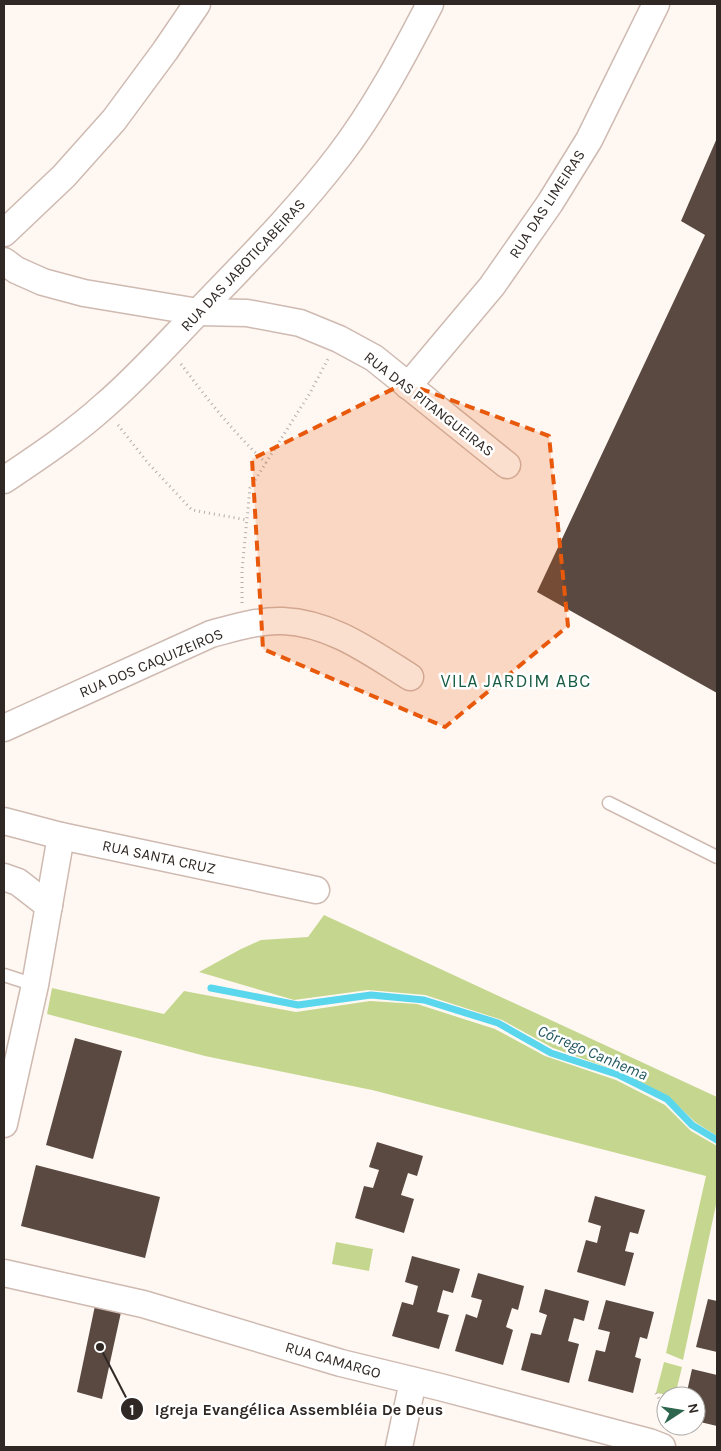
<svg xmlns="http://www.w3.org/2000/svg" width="721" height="1451" font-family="Karla,sans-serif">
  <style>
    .green { fill: #c5d78e }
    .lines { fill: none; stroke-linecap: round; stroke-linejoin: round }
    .stream { stroke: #5ad7ed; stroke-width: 7 }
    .building { fill: #594941 }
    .service-casing { stroke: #cebab1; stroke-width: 15 }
    .minor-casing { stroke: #cebab1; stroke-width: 29 }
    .path { stroke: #b3aca7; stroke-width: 3; stroke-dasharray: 1 4; stroke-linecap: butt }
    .service { stroke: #fff; stroke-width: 12 }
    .minor { stroke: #fff; stroke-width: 26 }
    .marked { fill: #e8590c; fill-opacity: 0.2; stroke: #e8590c; stroke-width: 4; stroke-dasharray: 10 6; stroke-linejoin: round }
    .labels { text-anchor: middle; stroke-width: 5; stroke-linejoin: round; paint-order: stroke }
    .street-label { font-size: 15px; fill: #2f2824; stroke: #fff }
    .water-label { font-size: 16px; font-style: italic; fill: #21565f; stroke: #fff }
    .quarter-label { font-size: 18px; letter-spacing: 1px; fill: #195d44; stroke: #fff }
    .leader { fill: none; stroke: #2f2824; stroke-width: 2 }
    .callout-dot { fill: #2f2824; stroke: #fff; stroke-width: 2 }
    .mark-label { font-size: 15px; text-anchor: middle; font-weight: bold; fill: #fff }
    .callout-label { font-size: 16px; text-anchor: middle; font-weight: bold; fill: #2f2824; stroke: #fff; stroke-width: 5; stroke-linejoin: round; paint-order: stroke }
  </style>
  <rect width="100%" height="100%" fill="#fff7f2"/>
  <g class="green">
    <polygon points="324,915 717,1097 717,1136 695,1122 669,1097 620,1072 553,1048 502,1020 425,995 368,990 294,1000 199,972 241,949 261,940 308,937"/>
    <polygon points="52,988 164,1014 184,991 296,1012 370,1001 417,1004 495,1029 545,1056 616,1080 665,1105 691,1131 717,1146 717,1200 683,1360 666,1353 706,1176 372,1090 205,1056 47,1014"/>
    <polygon points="336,1242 373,1249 369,1271 332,1264"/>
    <polygon points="664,1362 682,1367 675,1396 656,1393"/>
  </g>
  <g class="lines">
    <polyline class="stream" points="211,988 298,1005 371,995 424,1000 498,1023 551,1053 619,1075 667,1099 692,1125 717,1140"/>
  </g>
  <g class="building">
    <polygon points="717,138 717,693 537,592 705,235 681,221"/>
    <polygon points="75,1038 122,1051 93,1159 46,1145"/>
    <polygon points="377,1142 423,1156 417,1176 408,1173 401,1195 414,1199 404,1233 355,1218 364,1186 373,1188 379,1170 369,1167"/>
    <polygon points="36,1165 160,1197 145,1258 21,1226"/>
    <polygon points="595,1196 645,1210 638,1234 630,1232 625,1251 634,1253 625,1286 577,1272 586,1240 597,1243 601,1226 588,1222"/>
    <polygon points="412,1256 460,1269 453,1293 443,1290 437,1312 449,1315 439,1349 392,1336 402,1302 413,1305 418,1286 405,1282"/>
    <polygon points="478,1273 524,1286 518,1310 512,1308 506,1327 513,1330 503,1365 455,1351 466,1314 477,1318 482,1300 471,1297"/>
    <polygon points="545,1289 589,1301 584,1321 574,1318 568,1341 579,1344 569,1383 521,1370 531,1333 541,1335 547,1315 539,1312"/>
    <polygon points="97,1296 123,1303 102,1399 77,1392"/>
    <polygon points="708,1299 717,1301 717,1352 696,1347"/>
    <polygon points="606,1300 654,1312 647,1339 640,1337 635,1357 641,1359 633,1393 588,1381 596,1350 605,1352 610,1332 598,1329"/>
    <polygon points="692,1369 717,1375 717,1426 696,1421 696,1396 686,1396"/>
  </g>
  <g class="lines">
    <defs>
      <g id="service">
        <polyline points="609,803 717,857"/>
        <polyline points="4,975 35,985"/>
      </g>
      <g id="minor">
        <polyline points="4,233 64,176 114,120 165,51 197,4"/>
        <polyline points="4,261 16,270 43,282 84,293 198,312 247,313 300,323 339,339 374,358 507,465"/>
        <polyline points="408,386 492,286 550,203 589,140 656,4"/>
        <path d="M4,480C38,457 73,434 104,406C138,377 168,343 200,310C248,260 297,211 339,156C375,109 403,56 430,4"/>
        <path d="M4,728L211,634C234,628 259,620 283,621C331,623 370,652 410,677"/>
        <polyline points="4,821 61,836 316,890"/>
        <polyline points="4,877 18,882 49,906"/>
        <polyline points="4,1124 35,985 61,836"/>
        <polyline points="4,1273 143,1304 341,1363 440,1387 649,1442 662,1447"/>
        <polyline points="399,1447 413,1381"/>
      </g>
    </defs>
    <use href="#service" class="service-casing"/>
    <use href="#minor" class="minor-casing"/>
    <g class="path">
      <path d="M181,364C207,399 234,433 266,463"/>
      <polyline points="118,425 148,463 192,510 247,520"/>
      <polyline points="242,603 242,570 250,488 310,393 328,359"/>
      <polyline points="656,1393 665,1410 665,1422"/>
    </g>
    <use href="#service" class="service"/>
    <use href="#minor" class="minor"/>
  </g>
  <path class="marked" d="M405,383L549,436L568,626L445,727L263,649L252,459Z"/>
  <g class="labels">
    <g class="street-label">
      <text transform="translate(547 204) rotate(-57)" y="5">RUA DAS LIMEIRAS</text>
      <text transform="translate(243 265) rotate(-47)" y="5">RUA DAS JABOTICABEIRAS</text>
      <text transform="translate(429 404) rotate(38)" y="5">RUA DAS PITANGUEIRAS</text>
      <text transform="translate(151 663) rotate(-23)" y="5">RUA DOS CAQUIZEIROS</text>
      <text transform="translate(159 857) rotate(12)" y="5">RUA SANTA CRUZ</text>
      <text transform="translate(333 1360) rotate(16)" y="5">RUA CAMARGO</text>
    </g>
    <g class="water-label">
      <text transform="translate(593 1052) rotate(23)" y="6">Córrego Canhema</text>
    </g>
    <g class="quarter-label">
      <text x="516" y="687">VILA JARDIM ABC</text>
    </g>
  </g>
  <path class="leader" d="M100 1347L132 1409"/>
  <g class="callout-dot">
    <circle cx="100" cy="1347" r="5"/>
    <circle cx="132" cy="1409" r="12"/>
  </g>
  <g class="mark-label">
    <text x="132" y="1415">1</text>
  </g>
  <g class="callout-label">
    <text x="299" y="1415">Igreja Evangélica Assembléia De Deus</text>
  </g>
  <rect width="721" height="1451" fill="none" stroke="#2f2824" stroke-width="10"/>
  <g transform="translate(681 1411) rotate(78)"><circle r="24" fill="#ffffff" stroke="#aca9a7"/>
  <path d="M0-4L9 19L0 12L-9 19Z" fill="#2d654e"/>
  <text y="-8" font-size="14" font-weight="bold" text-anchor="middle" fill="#2f2824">N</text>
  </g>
</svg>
